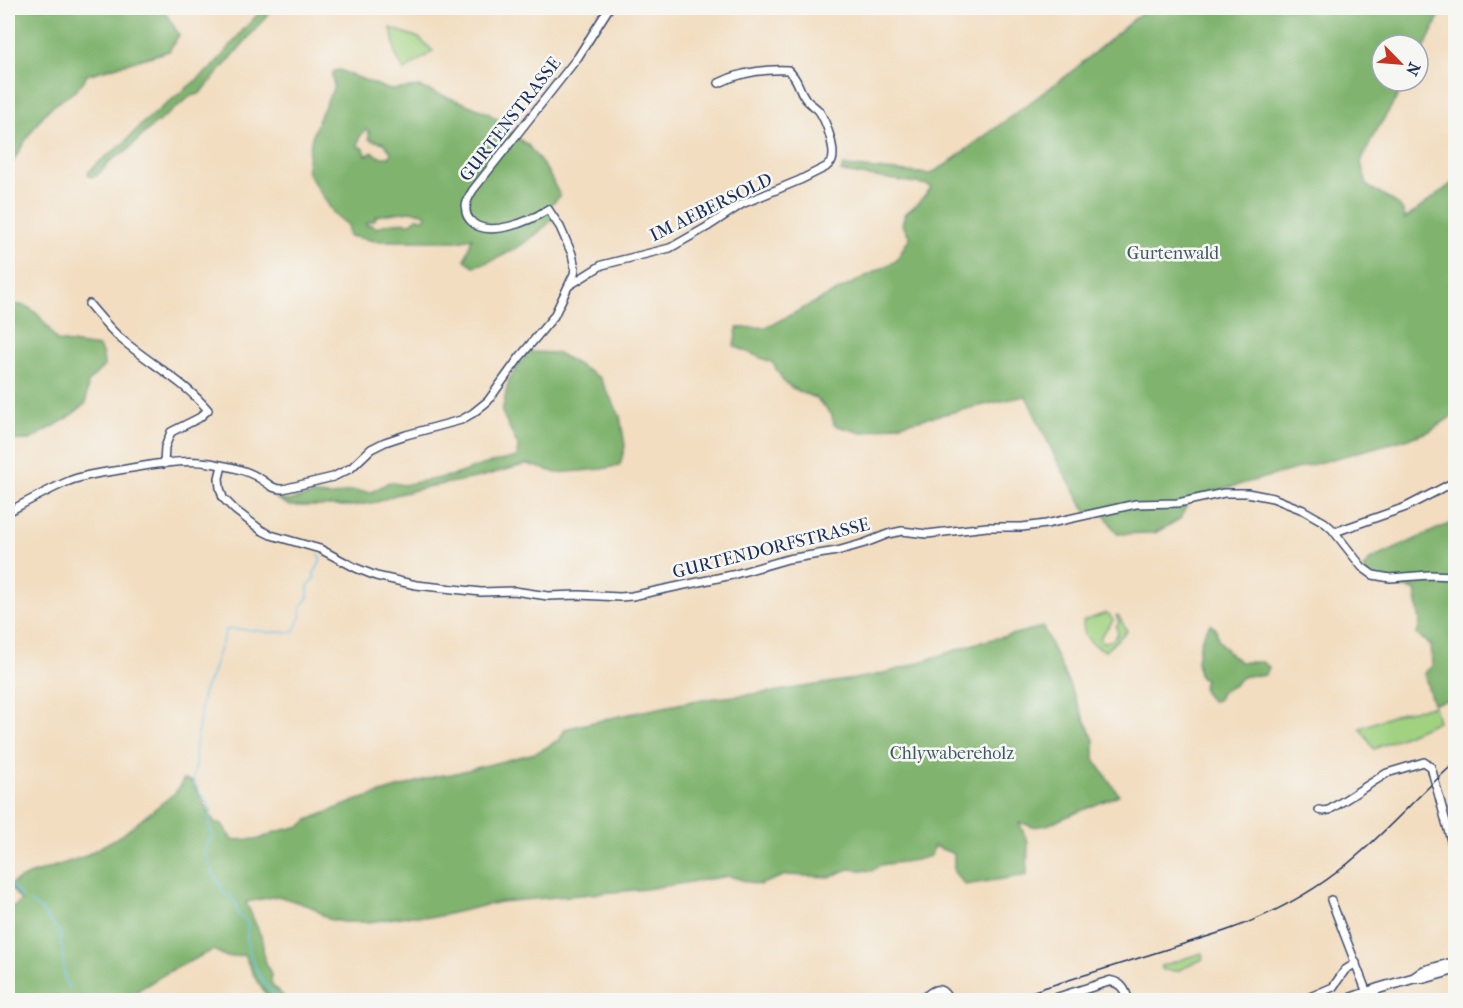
<svg xmlns="http://www.w3.org/2000/svg" width="1463" height="1008" font-family="'IM FELL French Canon',serif">
  <style>
    .green { fill: #a1d280; stroke: #5e806f; stroke-width: 1.5 }
    .forest { fill: #80b46e; stroke: #4e7266; stroke-width: 1.5; fill-rule: evenodd }
    .lines { fill: none; stroke-linecap: round; stroke-linejoin: round }
    .stream { stroke: #6ac2e7; stroke-width: 1.5 }
    .minor-casing { stroke: #3b496d; stroke-width: 10 }
    .tertiary-casing { stroke: #3b496d; stroke-width: 11 }
    .secondary-casing { stroke: #3b496d; stroke-width: 12 }
    .minor { stroke: #fff; stroke-width: 7 }
    .tertiary { stroke: #fff; stroke-width: 8 }
    .secondary { stroke: #fff; stroke-width: 9 }
    .rail { stroke: #1b2f5e; stroke-width: 1.5 }
    .labels { text-anchor: middle; stroke-width: 5; stroke-linejoin: round; paint-order: stroke }
    .street-label { font-size: 18px; fill: #1b2f5e; stroke: #f6f6f2 }
    .park-label { font-size: 18px; fill: #3c5866; stroke: #f6f6f2 }
  </style>
  <rect width="100%" height="100%" fill="#f6f6f2"/>
  <filter id="ink" filterUnits="userSpaceOnUse"><feTurbulence type="fractalNoise" baseFrequency=".0167" numOctaves="2"/><feDisplacementMap in="SourceGraphic" scale="12" xChannelSelector="R" yChannelSelector="G"/><feConvolveMatrix kernelMatrix="1 2 1 2 8 2 1 2 1" color-interpolation-filters="sRGB"/></filter>
  <filter id="wash" filterUnits="userSpaceOnUse"><feTurbulence type="fractalNoise" baseFrequency=".008" numOctaves="4" result="noise"/><feDisplacementMap in="SourceGraphic" scale="24" xChannelSelector="R" yChannelSelector="G"/><feGaussianBlur stdDeviation="1.35" result="paint"/><feColorMatrix in="noise" values="0 0 0 0 0 0 0 0 0 0 0 0 0 0 0 0 0 1.4 0 .05"/><feComposite in="paint" operator="in"/></filter>
  <g filter="url(#wash)">
    <rect width="100%" height="100%" fill="#f2ddc0"/>
    <g class="green">
      <polygon points="391,28 419,38 433,51 404,71 396,55"/>
      <path d="M1106,613L1109,614L1113,621L1103,633L1100,639L1102,642C1110,642 1115,640 1118,633L1116,627L1119,622L1116,616L1118,615L1127,631L1105,651L1092,643L1084,635L1083,621Z"/>
      <polygon points="1434,706 1438,721 1374,749 1360,728 1402,712"/>
      <polygon points="1202,953 1203,959 1177,971 1163,970 1161,966"/>
    </g>
    <g class="forest">
      <path d="M8,8H170L165,12L179,35L169,51L87,75C76,97 60,97 46,112C31,130 19,150 8,171Z"/>
      <polygon points="267,8 270,8 271,9 266,17 206,87 199,94 191,96 149,129 126,152 114,158 96,176 90,177 88,175 89,172 99,162 124,143 144,122 214,66 244,29 260,12"/>
      <path d="M1147,8H1441V12L1418,62V45H1382V81H1407L1375,133L1361,162L1367,186C1380,194 1405,203 1405,219L1455,181V414L1430,431L1413,437L1190,498L1180,519L1155,533L1117,534L1102,510L1087,513L1057,461L1026,396L997,402L862,433L834,425L832,415L816,398L795,390L783,381L773,363L734,346L737,328L767,327L896,261L910,237L902,224L905,214L917,204L931,188L928,185L841,172L843,166L930,174L944,166L1070,73Z"/>
      <path d="M339,70L390,90L419,87L464,103L488,113L498,120L523,142L528,145L548,172L560,196L547,208L554,218C534,239 502,260 474,266L465,260L472,238L458,241H375L350,236L348,234V225L335,215L312,180L307,170L309,152L312,137L319,118L334,87L332,75L334,71ZM365,130L369,131V139C374,142 380,141 384,143C387,146 387,149 391,151L390,157H380L372,152L368,155H366C364,148 365,149 358,146L359,138ZM409,211L424,213L426,216L424,219L417,218L411,223C398,222 388,222 376,228L373,225H366V223L375,220L376,216Z"/>
      <path d="M8,303C14,304 20,304 27,307C39,312 50,330 57,341L99,347L103,355L104,366L88,382L86,403L68,418L30,440H11L8,459Z"/>
      <polygon points="528,352 558,353 600,378 620,416 625,446 620,465 602,469 557,473 527,464 480,477 428,487 395,495 377,502 352,506 290,506 275,498 288,501 312,495 333,496 350,491 372,492 389,482 403,485 455,475 482,465 517,457 518,446 502,412 509,379"/>
      <polygon points="1455,522 1456,687 1453,699 1433,704 1424,674 1432,666 1431,645 1417,635 1420,622 1415,590 1373,582 1363,568 1371,559 1399,547 1437,529"/>
      <path d="M1210,624L1216,629L1218,639L1229,653L1240,662H1262L1269,667L1266,674L1261,676L1253,675L1242,677L1233,686L1221,692L1218,700L1212,701C1204,694 1201,690 1205,679L1199,676L1197,660L1202,638Z"/>
      <polygon points="1043,627 1094,740 1094,759 1119,795 1047,825 1033,827 1019,822 1028,843 1027,875 965,885 954,872 954,854 934,846 931,856 916,860 880,865 872,871 849,869 830,877 786,875 759,885 729,876 646,889 500,902 435,917 408,916 369,922 343,922 328,919 312,907 278,896 246,902 263,941 263,955 271,975 271,981 273,986 287,1000 270,1000 257,981 244,955 227,957 213,950 168,972 135,992 115,1000 8,1000 8,905 14,907 21,901 9,885 26,876 83,857 122,835 176,792 184,779 192,782 215,823 222,824 232,840 260,839 275,832 301,826 308,820 355,801 436,776 452,774 535,753 542,750 560,739 565,729 615,717 698,700 772,692 872,676 903,668 977,643"/>
    </g>
    <g class="lines">
      <g class="stream">
        <polyline points="8,881 21,897"/>
        <polyline points="30,902 40,909 59,932 62,946 65,981 70,989"/>
        <polyline points="82,998 84,1000"/>
        <path d="M278,1000C263,984 251,964 247,942C246,936 248,929 247,923L237,912L235,901L223,892L221,885L217,881L205,853L208,843L213,836L209,824L211,808L200,793L193,779L196,763L195,754L203,693L211,676L226,630C234,628 263,630 270,633C277,630 286,634 294,632L301,617V607L308,597V586L314,579V573L320,563V557L318,554"/>
      </g>
    </g>
  </g>
  <g filter="url(#ink)">
    <g class="lines">
      <defs>
        <g id="minor">
          <path d="M570,285L602,265L670,248L707,227L742,204L800,180L826,167L832,161C836,149 826,121 819,111C815,106 808,103 805,98C797,87 800,81 788,70C763,69 741,72 719,83"/>
          <path d="M89,304C99,316 109,328 120,338C149,363 184,381 208,410L199,418L171,432L165,447L164,464"/>
          <polyline points="222,466 219,478 220,488 223,498 235,510 261,530 271,535 320,549 356,568 376,576 416,585 481,592 514,591 548,596 579,595 620,597 632,596 732,575 788,559 837,551 865,543 888,534 902,531 927,534 987,527 1022,527 1046,524 1136,504 1178,503 1224,493 1247,493 1273,498 1303,510 1324,522 1332,529 1362,567 1373,575 1390,578 1429,575 1456,576"/>
          <path d="M8,512C28,501 48,490 69,481C84,475 99,473 114,471C142,466 183,458 210,463C226,466 245,469 259,478C267,482 272,490 283,489L333,477L351,468L371,449L385,442L406,435L461,420L473,413L488,401L519,358L554,316L574,274L575,268L572,254L560,227L548,209C531,221 486,240 470,220C462,211 467,199 473,190L578,57L609,8"/>
          <polyline points="1335,532 1406,507 1456,481"/>
          <polyline points="1319,810 1323,811 1329,810 1387,773 1424,762 1431,767 1456,859"/>
          <polyline points="1331,900 1367,993"/>
          <path d="M927,995C933,990 940,986 946,995V1000"/>
          <polyline points="1303,1000 1333,987 1345,970 1356,963"/>
        </g>
        <path id="tertiary" d="M1050,1000L1110,981C1122,983 1125,990 1128,1000"/>
        <g id="secondary">
          <polyline points="1416,978 1425,978 1456,969"/>
          <polyline points="1346,1000 1380,988 1414,978 1424,971 1456,962"/>
        </g>
      </defs>
      <use href="#minor" class="minor-casing"/>
      <use href="#tertiary" class="tertiary-casing"/>
      <use href="#secondary" class="secondary-casing"/>
      <use href="#minor" class="minor"/>
      <use href="#tertiary" class="tertiary"/>
      <use href="#secondary" class="secondary"/>
      <path class="rail" d="M1005,1000L1225,931C1274,914 1320,889 1359,854C1393,825 1422,791 1456,762"/>
    </g>
  </g>
  <g class="labels">
    <g class="street-label">
      <text transform="translate(510 119) rotate(-52)" y="6">GURTENSTRASSE</text>
      <text transform="translate(711 207) rotate(-26)" y="6">IM AEBERSOLD</text>
      <text transform="translate(771 548) rotate(-14)" y="6">GURTENDORFSTRASSE</text>
    </g>
    <g class="park-label">
      <text x="1173" y="259">Gurtenwald</text>
      <text x="952" y="759">Chlywabereholz</text>
    </g>
  </g>
  <rect width="1463" height="1008" fill="none" stroke="#f6f6f2" stroke-width="30"/>
  <g transform="translate(1400 63) rotate(115)"><circle r="28" fill="#f6f6f2" stroke="#9ea6b7" stroke-width="1.5"/>
  <path d="M0-4.5L10 22L0 15L-10 22Z" fill="#c8321e"/>
  <text y="-9" font-size="16" font-weight="bold" text-anchor="middle" fill="#1b2f5e">N</text>
  </g>
</svg>
